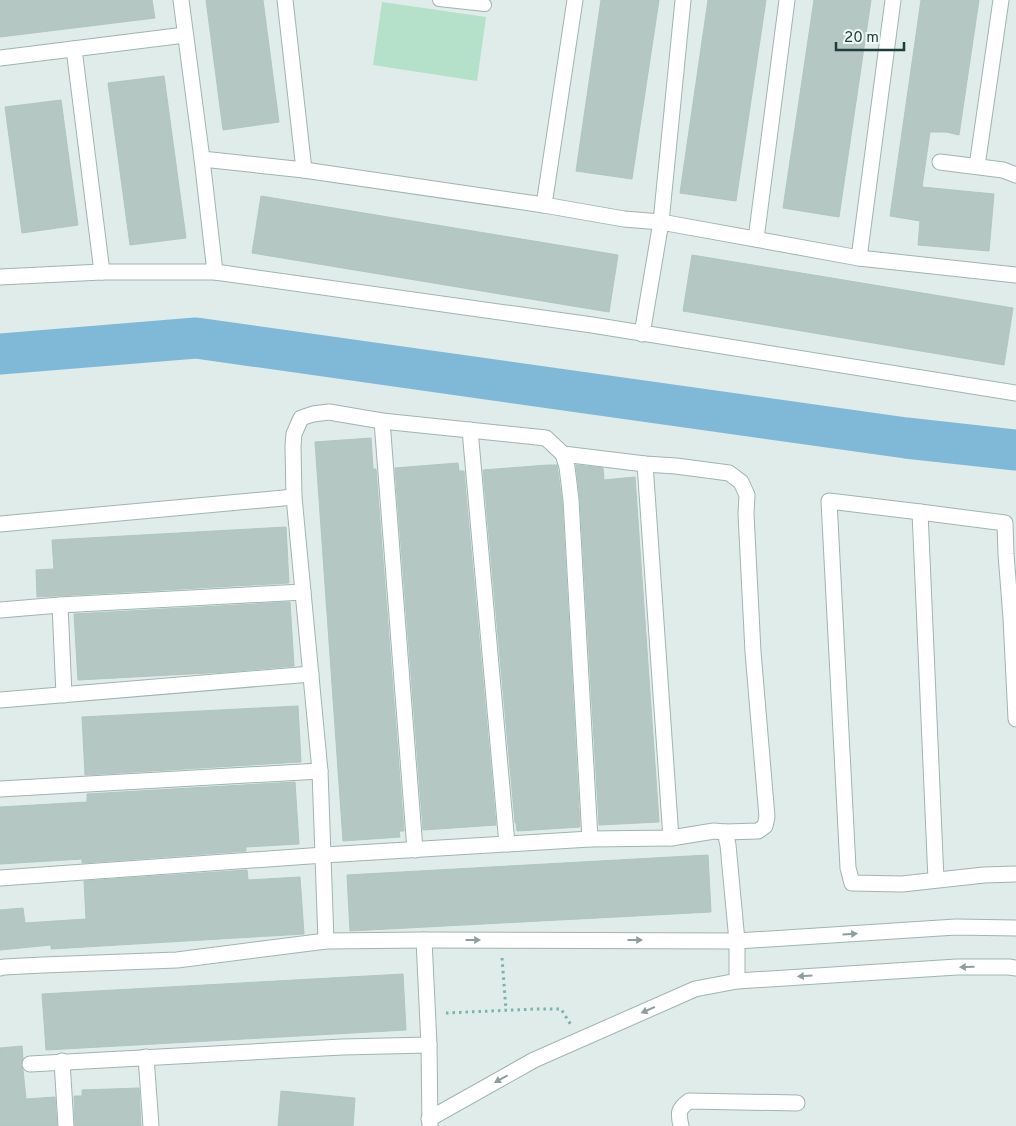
<svg xmlns="http://www.w3.org/2000/svg" width="1016" height="1126" font-family="Overpass,sans-serif">
  <style>
    .green { fill: #b5e0c9 }
    .lines { fill: none; stroke-linecap: round; stroke-linejoin: round }
    .river { stroke: #80b8d7; stroke-width: 41 }
    .building { fill: #b4c7c2; stroke: #b0c6c1 }
    .service-casing { stroke: #a1b4b1; stroke-width: 14 }
    .minor-casing { stroke: #a1b4b1; stroke-width: 17 }
    .path { stroke: #7bb3ad; stroke-width: 3; stroke-dasharray: 2.5 4; stroke-linecap: butt }
    .service { stroke: #fff; stroke-width: 12 }
    .minor { stroke: #fff; stroke-width: 15 }
    .oneway { fill: #8e9e9d }
  </style>
  <rect width="100%" height="100%" fill="#dfece9"/>
  <polygon class="green" points="382,2 486,17 477,81 373,65"/>
  <g class="lines">
    <polyline class="river" points="0,354 196,338 906,438 1016,450"/>
  </g>
  <g class="building">
    <polygon points="0,0 152,0 155,18 0,37"/>
    <polygon points="206,0 263,0 279,122 223,130"/>
    <polygon points="601,0 659,0 632,179 576,171"/>
    <polygon points="708,0 766,0 736,201 680,193"/>
    <polygon points="814,0 871,0 839,217 783,208"/>
    <polygon points="921,0 979,0 959,135 946,132 930,132 922,187 994,194 989,251 918,245 920,221 890,216"/>
    <polygon points="164,76 186,238 130,245 108,83"/>
    <polygon points="61,100 78,225 22,233 5,107"/>
    <polygon points="261,196 618,255 609,312 252,253"/>
    <polygon points="692,255 1013,308 1004,365 683,311"/>
    <polygon points="371,438 373,469 376,469 404,831 399,831 400,837 343,841 315,442"/>
    <polygon points="458,463 459,471 464,471 496,825 423,830 395,468"/>
    <polygon points="548,465 557,465 562,501 580,827 517,831 516,823 515,823 483,470"/>
    <polygon points="576,465 603,468 604,480 635,477 659,822 599,825 580,499"/>
    <polygon points="286,527 289,583 37,597 36,570 54,569 52,540"/>
    <polygon points="290,602 294,666 226,672 78,680 74,614"/>
    <polygon points="298,706 301,762 85,775 82,717"/>
    <polygon points="295,782 299,844 246,847 246,851 82,863 82,859 0,864 0,807 87,802 87,794"/>
    <polygon points="708,855 711,912 350,931 347,875"/>
    <polygon points="247,870 248,880 300,877 304,934 51,949 51,945 0,950 0,910 23,908 25,923 86,919 84,881"/>
    <polygon points="403,974 406,1030 46,1050 42,994"/>
    <polygon points="22,1046 23,1059 21,1065 23,1070 26,1099 55,1097 57,1126 0,1126 0,1048"/>
    <polygon points="139,1088 141,1126 75,1126 74,1096 82,1096 82,1090"/>
    <polygon points="281,1091 355,1098 353,1126 278,1126"/>
  </g>
  <g class="lines">
    <defs>
      <polyline id="service" points="439,0 485,5"/>
      <g id="minor">
        <polyline points="181,0 202,159 215,272"/>
        <polyline points="285,0 304,170"/>
        <polyline points="74,49 102,272"/>
        <polyline points="0,58 185,35"/>
        <polyline points="202,159 304,170 544,205 624,219 661,222 859,258 1016,275"/>
        <polyline points="940,162 1003,170 1016,175"/>
        <polyline points="977,166 1001,0"/>
        <polyline points="544,205 575,0"/>
        <polyline points="756,239 787,0"/>
        <polyline points="859,258 893,0"/>
        <polyline points="0,277 102,272 215,272 592,325 1016,393"/>
        <polyline points="642,334 661,222 683,0"/>
        <polyline points="382,421 415,850"/>
        <polyline points="470,430 507,844"/>
        <polyline points="563,454 645,464 676,466 729,473 741,482 747,495 746,514 753,652 767,817 765,826 758,831 725,832"/>
        <polyline points="645,464 671,838"/>
        <polyline points="920,512 1005,523 1006,554 1011,618 1016,719"/>
        <polyline points="0,524 294,497"/>
        <polyline points="60,605 64,695"/>
        <polyline points="0,610 60,605 303,592"/>
        <polyline points="0,700 311,674"/>
        <polyline points="0,789 320,771"/>
        <polyline points="0,878 324,855 590,839 671,838 714,831 725,832 728,845 737,941 737,981"/>
        <polyline points="936,880 920,512 829,501 848,868 852,883 902,884 984,875 1016,874"/>
        <polyline points="424,940 429,1045 430,1126"/>
        <polyline points="326,941 320,771 294,497 293,446 294,434 301,418 313,414 329,412 382,421 546,438 563,454 567,467 571,500 590,839"/>
        <polyline points="0,968 4,967 43,965 177,960 326,941 424,940 737,941 956,927 1016,928"/>
        <polyline points="146,1057 151,1126"/>
        <polyline points="62,1061 66,1126"/>
        <polyline points="30,1064 342,1047 429,1045"/>
        <polyline points="429,1119 534,1060 695,989 737,981 957,967 1009,967 1016,968"/>
        <path d="M681,1126C678,1113 678,1109 689,1101L797,1103"/>
      </g>
    </defs>
    <use href="#service" class="service-casing"/>
    <use href="#minor" class="minor-casing"/>
    <g class="path">
      <polyline points="502,958 506,1010"/>
      <polyline points="446,1013 535,1009 561,1009 571,1025"/>
    </g>
    <use href="#service" class="service"/>
    <use href="#minor" class="minor"/>
  </g>
  <defs><path id="oneway-solid" d="M-6-.8H1V-3.2L6.5 0L1 3.2V.8H-6Z" transform="scale(1.25)"/></defs>
  <g class="oneway">
    <use href="#oneway-solid" transform="translate(850 934) rotate(-3)"/>
    <use href="#oneway-solid" transform="translate(473 940)"/>
    <use href="#oneway-solid" transform="translate(635 940)"/>
    <use href="#oneway-solid" transform="translate(967 967) rotate(179)"/>
    <use href="#oneway-solid" transform="translate(805 976) rotate(177)"/>
    <use href="#oneway-solid" transform="translate(648 1010) rotate(156)"/>
    <use href="#oneway-solid" transform="translate(501 1079) rotate(151)"/>
  </g>
  <path d="M836 42v8h68v-8" fill="none" stroke="#1e3d3b" stroke-width="2.5"/>
  <text x="844" y="42" font-size="15" fill="#1e3d3b" stroke="#eff8f5" stroke-width="4" paint-order="stroke">20 m</text>
</svg>
